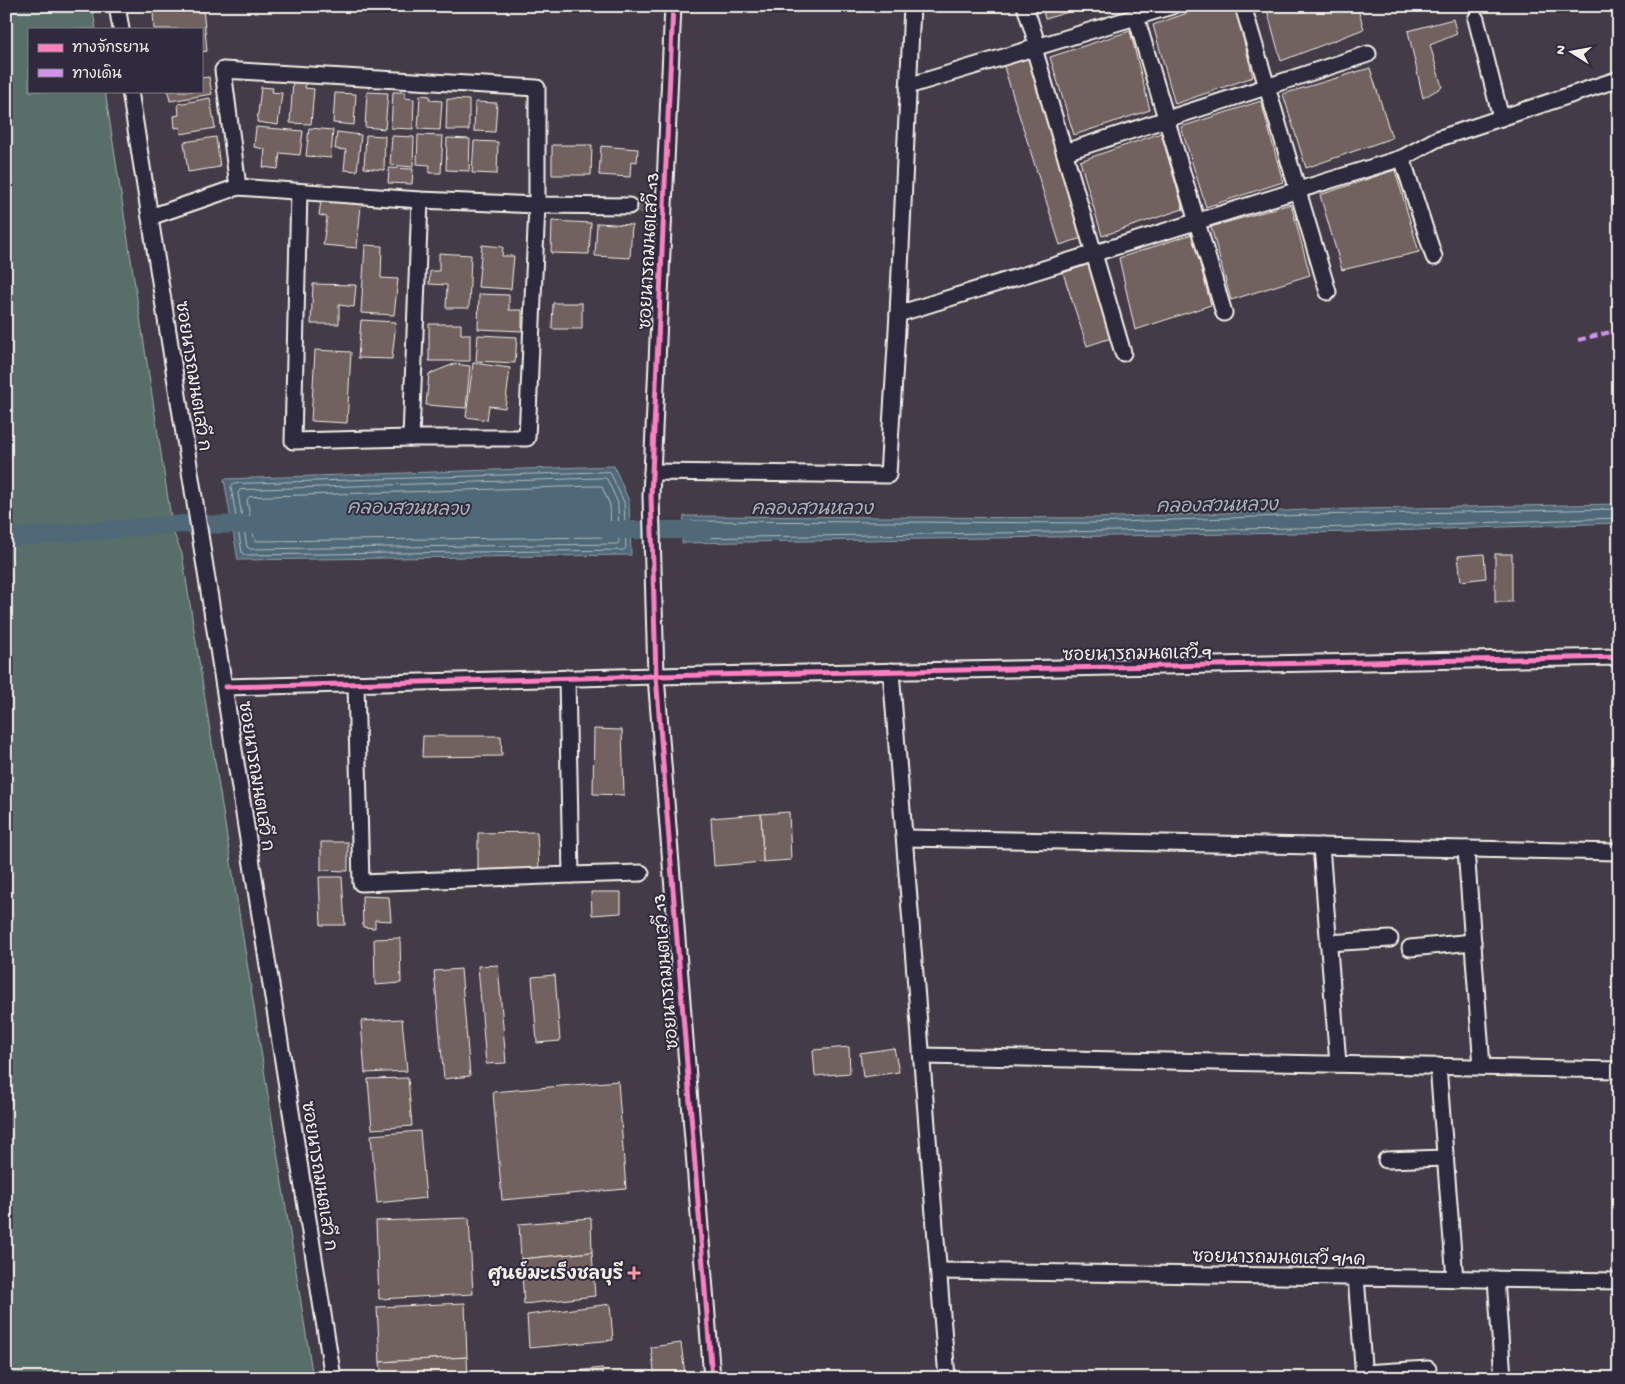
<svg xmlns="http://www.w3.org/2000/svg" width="1625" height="1384" font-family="'Gochi Hand','Playpen Sans Thai',sans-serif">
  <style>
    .green { fill: #596e67; stroke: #a6b0a8 }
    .water { fill: #506979; stroke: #929fa5 }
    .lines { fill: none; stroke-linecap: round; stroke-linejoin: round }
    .shore { stroke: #b2bbbc; stroke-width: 1 }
    .canal { stroke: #506979; stroke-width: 18 }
    .building { fill: #71625e; stroke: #f4f1e8 }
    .street-tunnel { stroke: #5e565f; stroke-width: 15; stroke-dasharray: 15 8; stroke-linecap: butt }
    .street-casing { stroke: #f4f1e8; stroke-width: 19 }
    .street { stroke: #2f2a3d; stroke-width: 15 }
    .quiet { stroke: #d193ec; stroke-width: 4; stroke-dasharray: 8 4; stroke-linecap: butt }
    .cycleway-casing { stroke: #2f2a3d; stroke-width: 8 }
    .cycleway { stroke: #ff80c0; stroke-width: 5 }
    .poi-dot { fill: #ff9aa2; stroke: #2f2a3d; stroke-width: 2 }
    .labels { text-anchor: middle; stroke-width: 4; stroke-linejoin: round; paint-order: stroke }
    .street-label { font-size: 18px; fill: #f4f1e8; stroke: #2f2a3d }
    .poi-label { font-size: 18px; font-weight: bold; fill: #f4f1e8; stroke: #2f2a3d; text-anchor: end }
    .water-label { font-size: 19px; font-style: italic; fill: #aab4b6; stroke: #2f2a3d }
  </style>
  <rect width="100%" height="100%" fill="#433b47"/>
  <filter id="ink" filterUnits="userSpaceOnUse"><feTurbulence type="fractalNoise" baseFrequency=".02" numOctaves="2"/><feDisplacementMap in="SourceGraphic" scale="10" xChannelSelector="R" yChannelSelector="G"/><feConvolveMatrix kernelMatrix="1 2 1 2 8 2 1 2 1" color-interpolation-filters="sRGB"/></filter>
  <g filter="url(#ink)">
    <polygon class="green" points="6,6 92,6 96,29 29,29 29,91 105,91 173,531 182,554 313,1378 6,1378"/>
    <g class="water">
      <polygon points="614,466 629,501 631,555 238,560 224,479"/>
      <polygon points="1619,504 1619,523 1358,532 682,543 684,516 1092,518 1309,510"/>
    </g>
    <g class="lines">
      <g class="shore">
        <polygon points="610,472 624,502 626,548 624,550 244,555 242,553 231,487 233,484"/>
        <polygon points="605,478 607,479 618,503 619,542 617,544 250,549 247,547 238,493 240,490"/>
        <polygon points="600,486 602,487 610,505 611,534 609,537 256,541 254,539 247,500 249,497"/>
        <polyline points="1619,509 1309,515 1092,523 691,521 689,523 688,535 690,538 1358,527 1619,518"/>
      </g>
      <g class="canal">
        <polyline points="607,530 706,530"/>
        <polyline points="6,538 183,524 256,525"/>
      </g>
    </g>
    <g class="building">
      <polygon points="1042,6 1088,6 1045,19"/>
      <polygon points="1207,6 1235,6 1253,77 1175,104 1153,25"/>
      <polygon points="1266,6 1357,6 1364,29 1281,61"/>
      <polygon points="203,7 207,51 201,52 201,29 154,29 153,12"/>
      <polygon points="1453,19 1457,34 1430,45 1442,87 1423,98 1408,31"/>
      <polygon points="1130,31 1150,110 1074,135 1050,57"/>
      <polygon points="1029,56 1085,237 1060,245 1003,64"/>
      <polygon points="1370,68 1392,138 1306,168 1283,94"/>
      <polygon points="209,77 212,94 170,101 168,91 201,91 201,78"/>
      <polygon points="293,81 306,82 305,88 314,89 311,124 290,123"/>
      <polygon points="261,87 273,88 272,92 282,93 278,125 257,122"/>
      <polygon points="367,92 388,93 385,129 365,127"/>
      <polygon points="393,92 405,92 405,98 414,99 413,129 391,128"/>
      <polygon points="335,93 356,94 354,125 333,123"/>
      <polygon points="420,95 430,96 430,100 442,101 440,130 418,129"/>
      <polygon points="210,98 215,128 181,134 180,127 175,128 174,116 179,115 178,104"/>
      <polygon points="447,99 469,100 469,130 446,130"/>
      <polygon points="1261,101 1283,182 1206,207 1181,127"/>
      <polygon points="475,102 497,103 495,132 474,131"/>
      <polygon points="256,127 303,131 300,155 280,153 278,169 263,167 265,149 254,147"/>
      <polygon points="309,128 333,130 331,158 306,156"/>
      <polygon points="337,132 361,135 357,171 344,170 346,150 335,149"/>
      <polygon points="1161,133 1183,209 1102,236 1080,161"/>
      <polygon points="366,135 385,136 384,170 364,168"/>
      <polygon points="418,135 443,136 441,173 429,173 430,165 417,164"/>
      <polygon points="392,136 414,137 413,167 390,165"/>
      <polygon points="216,137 220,167 188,172 184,142"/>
      <polygon points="447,138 470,139 469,171 446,170"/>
      <polygon points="474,141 498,142 497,174 472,173"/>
      <polygon points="552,145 592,145 591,175 552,175"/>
      <polygon points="601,146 638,149 637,162 631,161 630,177 599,175"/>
      <polygon points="389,168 413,169 412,184 388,183"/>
      <polygon points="1395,170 1419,252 1342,270 1320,195"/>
      <polygon points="321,200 361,205 357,248 323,245 327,217 319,215"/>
      <polygon points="1291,204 1310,275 1231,300 1211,227"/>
      <polygon points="552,221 591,223 589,254 551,253"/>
      <polygon points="597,223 632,225 630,258 595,256"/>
      <polygon points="1192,234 1211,305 1135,330 1119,258"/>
      <polygon points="365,245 382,246 381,278 398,279 394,315 361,313"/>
      <polygon points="482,245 503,247 502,256 514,256 511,289 478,287"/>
      <polygon points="439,253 471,255 469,308 446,308 447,285 429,284 430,271 439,271"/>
      <polygon points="1090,264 1111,338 1087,346 1063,273"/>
      <polygon points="313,284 356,285 354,307 339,305 339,324 311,324"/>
      <polygon points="479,294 509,295 509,310 522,310 522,331 478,329"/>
      <polygon points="553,303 582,303 582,329 552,329"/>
      <polygon points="361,320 396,322 392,359 358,358"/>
      <polygon points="429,324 461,324 461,334 470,334 470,361 429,361"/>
      <polygon points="478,335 517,337 515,363 476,361"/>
      <polygon points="315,350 351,352 347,423 311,421"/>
      <polygon points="473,363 510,368 505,408 489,406 487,420 466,417"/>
      <polygon points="454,364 470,366 466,408 426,405 429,374"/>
      <polygon points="1484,554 1486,578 1461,581 1458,556"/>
      <rect x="1495" y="554" width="17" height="48"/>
      <polygon points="594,729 622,730 624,795 593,794"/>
      <polygon points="423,736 501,736 502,756 422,757"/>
      <polygon points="789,812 791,860 763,862 761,814"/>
      <polygon points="761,814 763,862 714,866 711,818"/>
      <polygon points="537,832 539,869 478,870 478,833"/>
      <polygon points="321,842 348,842 348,871 321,870"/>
      <polygon points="319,877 342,877 345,925 321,925"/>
      <polygon points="591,892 621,892 621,913 592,915"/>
      <polygon points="362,896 389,897 391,921 375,920 375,928 363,927"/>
      <polygon points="400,938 401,983 375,985 374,939"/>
      <polygon points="498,965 506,1063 486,1064 478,966"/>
      <polygon points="461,969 470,1076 444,1079 434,971"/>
      <polygon points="555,975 560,1041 537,1043 532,977"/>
      <polygon points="402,1019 407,1071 365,1073 361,1021"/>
      <polygon points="849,1047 850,1073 815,1076 813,1050"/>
      <polygon points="894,1048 899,1072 863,1077 860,1053"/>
      <polygon points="408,1078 412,1126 372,1129 368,1079"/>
      <polygon points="618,1081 626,1189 502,1200 493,1092"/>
      <polygon points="420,1131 426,1198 377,1203 371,1135"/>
      <polygon points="469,1218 473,1294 379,1299 376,1221"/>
      <polygon points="591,1218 592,1252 521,1259 519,1224"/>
      <polygon points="592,1252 595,1296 524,1304 521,1259"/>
      <polygon points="465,1303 467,1357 380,1362 377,1307"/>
      <polygon points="610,1304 613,1340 529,1348 527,1315"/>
      <polygon points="681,1343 685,1374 672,1378 655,1378 651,1347"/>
      <polygon points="467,1357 468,1378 382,1378 380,1362"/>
      <polygon points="602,1368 603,1378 516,1378"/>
      <polygon points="914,1373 914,1378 839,1378 838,1375"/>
    </g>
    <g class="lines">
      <polyline class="street-tunnel" points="629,206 650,207"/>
      <defs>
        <g id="street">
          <polyline points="117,6 121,29"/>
          <polyline points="673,6 651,496 656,676 712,1378"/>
          <polyline points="1025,6 1038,47"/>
          <polyline points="1243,6 1328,292"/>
          <polyline points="1136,17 1224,313"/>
          <polyline points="1476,19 1501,118"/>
          <polyline points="1034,48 1123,353"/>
          <polyline points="908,86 1172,6"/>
          <polyline points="130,91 333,1378"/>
          <polyline points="1065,152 1368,54"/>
          <polyline points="1402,158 1434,257"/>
          <polyline points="238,187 223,70 537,88 537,205 527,438 411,438 293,441 299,192"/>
          <polyline points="150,217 238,187 420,200 537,205 629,206"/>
          <polyline points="898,314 1402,158 1437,139 1619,79"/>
          <polyline points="411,438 420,200"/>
          <polyline points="652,472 888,475 898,314 912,6"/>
          <polyline points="891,671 947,1378"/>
          <polyline points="567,678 571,875"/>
          <polyline points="356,683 361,883 571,875 641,873"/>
          <polyline points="225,687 656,676 1619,657"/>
          <polyline points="905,838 1619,852"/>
          <polyline points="1321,846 1338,1064"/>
          <polyline points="1466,849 1482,1067"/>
          <polyline points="1328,943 1390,939"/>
          <polyline points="1410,948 1473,942"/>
          <polyline points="922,1056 1619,1070"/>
          <polyline points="1438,1066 1455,1279"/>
          <polyline points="1386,1160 1445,1158"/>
          <polyline points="939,1271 1619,1281"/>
          <polyline points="1356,1277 1364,1378"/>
          <polyline points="1496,1279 1503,1378"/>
          <polyline points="1364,1373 1428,1369"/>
        </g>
      </defs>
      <use href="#street" class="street-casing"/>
      <use href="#street" class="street"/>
      <polyline class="quiet" points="1578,340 1619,330"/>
      <defs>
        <g id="cycleway">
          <polyline points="673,6 651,496 656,676 712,1378"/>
          <polyline points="225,687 656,676 1619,657"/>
        </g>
      </defs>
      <use href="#cycleway" class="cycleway-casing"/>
      <use href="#cycleway" class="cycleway"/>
    </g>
  </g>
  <path class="poi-dot" d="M631.5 1265.5h5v5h5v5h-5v5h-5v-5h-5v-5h5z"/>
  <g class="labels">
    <g class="street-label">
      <text transform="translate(648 251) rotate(-87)" y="6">ซอยนารถมนตเสวี 13</text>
      <text transform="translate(194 376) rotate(81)" y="6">ซอยนารถมนตเสวี ก</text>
      <text transform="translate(1137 653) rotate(-1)" y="6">ซอยนารถมนตเสวี 9</text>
      <text transform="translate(257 776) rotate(81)" y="6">ซอยนารถมนตเสวี ก</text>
      <text transform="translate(665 972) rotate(-95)" y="6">ซอยนารถมนตเสวี 13</text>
      <text transform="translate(320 1176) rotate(81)" y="6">ซอยนารถมนตเสวี ก</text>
      <text transform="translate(1279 1257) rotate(1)" y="6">ซอยนารถมนตเสวี 9/1ค</text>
    </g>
    <g class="poi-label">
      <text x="623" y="1279">ศูนย์มะเร็งชลบุรี</text>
    </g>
    <g class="water-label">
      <text transform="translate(1217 504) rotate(-1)" y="7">คลองสวนหลวง</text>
      <text transform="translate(408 507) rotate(1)" y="7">คลองสวนหลวง</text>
      <text x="812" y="514">คลองสวนหลวง</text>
    </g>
  </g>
  <rect width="1625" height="1384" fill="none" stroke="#2f2a3d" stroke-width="25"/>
  <rect x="12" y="12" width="1600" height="1359" fill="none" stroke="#f4f1e8" stroke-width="2" filter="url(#ink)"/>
  <rect x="28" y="28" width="175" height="65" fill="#2f2a3d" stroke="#7e7a81"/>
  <rect x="38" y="44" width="25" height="8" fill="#ff80c0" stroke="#7e7a81"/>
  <text x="72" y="52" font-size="15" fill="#f4f1e8">ทางจักรยาน</text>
  <rect x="38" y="69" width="25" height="8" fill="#d193ec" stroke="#7e7a81"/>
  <text x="72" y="78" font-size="15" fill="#f4f1e8">ทางเดิน</text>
  <g transform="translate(1572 52) rotate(281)" stroke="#2f2a3d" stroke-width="4" paint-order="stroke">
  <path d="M0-4L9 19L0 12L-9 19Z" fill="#f4f1e8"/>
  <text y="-8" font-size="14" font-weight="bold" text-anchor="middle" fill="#f4f1e8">N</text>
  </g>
</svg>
